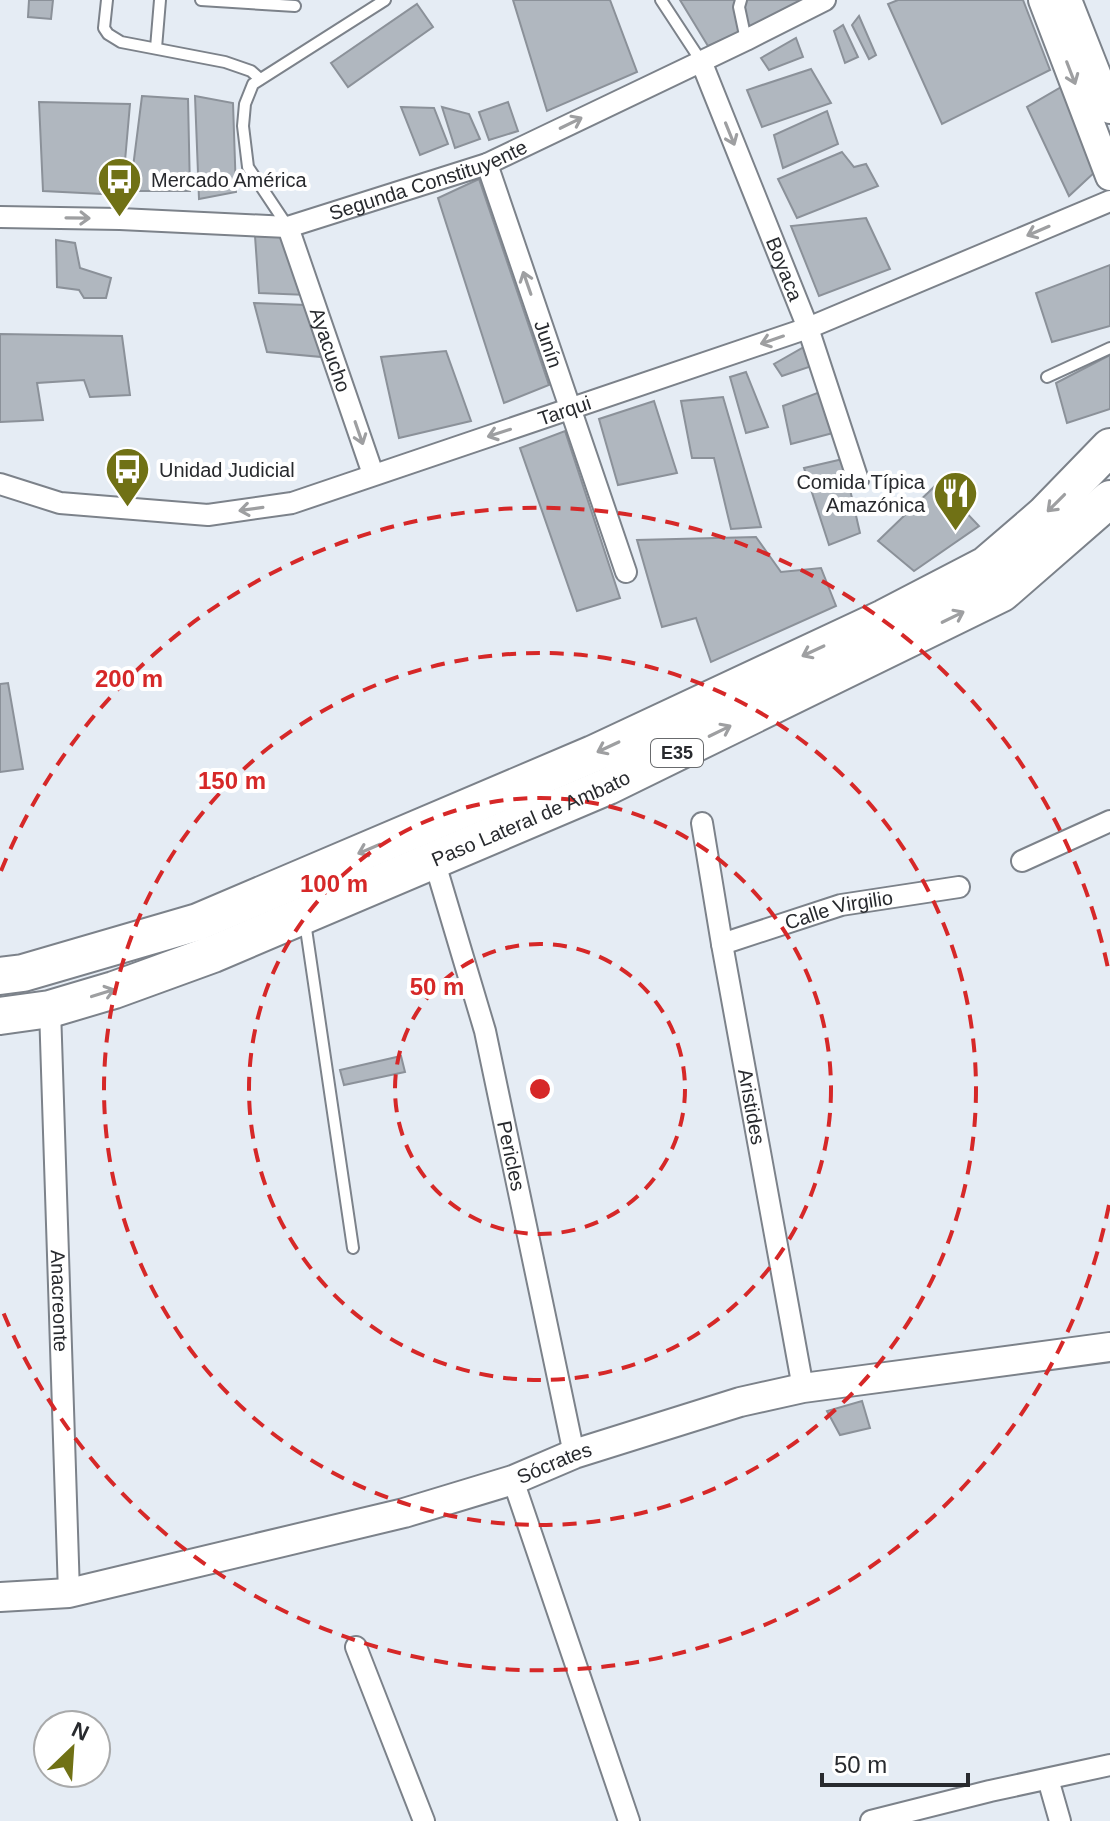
<svg xmlns="http://www.w3.org/2000/svg" width="1110" height="1821" font-family="Helvetica,sans-serif">
  <style>
    .building { fill: #b0b7bf; stroke: #8b9199; stroke-width: 2 }
    .lines { fill: none; stroke-linecap: round; stroke-linejoin: round }
    .lane-casing { stroke: #7c828a; stroke-width: 14 }
    .street-casing { stroke: #7c828a; stroke-width: 24 }
    .secondary-casing { stroke: #7c828a; stroke-width: 32 }
    .highway-casing { stroke: #7c828a; stroke-width: 40 }
    .lane { stroke: #fff; stroke-width: 10 }
    .street { stroke: #fff; stroke-width: 20 }
    .secondary { stroke: #fff; stroke-width: 28 }
    .highway { stroke: #fff; stroke-width: 36 }
    .oneway { stroke: #9e9fa1 }
    .ring { fill: none; stroke: #d62828; stroke-width: 4; stroke-dasharray: 14 10 }
    .labels { text-anchor: middle; stroke-width: 8; stroke-linejoin: round; paint-order: stroke }
    .shield { fill: #fff; stroke: #686a6d; stroke-width: 2 }
    .shield-label { font-size: 18px; font-weight: bold; fill: #282a2e }
    .street-label { font-size: 20px; fill: #282a2e; stroke: #fff }
    .poi-label { font-size: 20px; fill: #282a2e; stroke: #fff; text-anchor: start }
    .centre { fill: #d62828; stroke: #fff; stroke-width: 4 }
    .ring-label { font-size: 24px; text-anchor: middle; font-weight: bold; fill: #d62828; stroke: #fff; stroke-width: 8; stroke-linejoin: round; paint-order: stroke }
  </style>
  <rect width="100%" height="100%" fill="#e5ecf4"/>
  <g class="building">
    <polygon points="29,0 53,0 51,19 28,17"/>
    <polygon points="513,0 610,0 637,72 547,111"/>
    <polygon points="680,0 810,0 708,46"/>
    <polygon points="898,0 1023,0 1050,70 942,124 888,4"/>
    <polygon points="417,4 433,27 348,87 331,63"/>
    <polygon points="859,16 876,55 869,59 852,25"/>
    <polygon points="843,25 858,57 845,63 834,31"/>
    <polygon points="796,38 803,57 769,70 761,58"/>
    <polygon points="811,69 831,103 762,127 747,90"/>
    <polygon points="1063,86 1097,170 1069,196 1027,107"/>
    <polygon points="142,96 188,99 190,191 130,191"/>
    <polygon points="195,96 233,103 236,192 199,199"/>
    <polygon points="39,102 130,104 122,195 43,191"/>
    <polygon points="508,102 518,131 489,140 479,112"/>
    <polygon points="401,107 434,108 448,144 420,155"/>
    <polygon points="442,107 469,114 480,139 455,148"/>
    <polygon points="827,111 838,144 783,168 774,135"/>
    <polygon points="842,152 854,167 866,164 878,186 797,218 778,179"/>
    <polygon points="479,179 549,385 504,403 438,198"/>
    <polygon points="866,218 890,269 819,296 791,226"/>
    <polygon points="255,236 285,236 307,295 259,293"/>
    <polygon points="56,240 75,243 80,268 111,278 106,298 84,298 79,290 57,287"/>
    <polygon points="1110,265 1110,326 1052,342 1036,293"/>
    <polygon points="254,303 306,305 322,357 267,352"/>
    <polygon points="0,334 122,336 130,395 90,397 84,380 37,383 43,420 0,422"/>
    <polygon points="804,347 812,366 782,376 774,364"/>
    <polygon points="446,351 471,421 399,438 381,357"/>
    <polygon points="1110,355 1110,409 1067,423 1056,383"/>
    <polygon points="746,372 768,427 746,433 730,377"/>
    <polygon points="820,392 833,433 791,444 783,406"/>
    <polygon points="723,397 761,527 731,529 714,458 692,458 681,401"/>
    <polygon points="654,401 677,473 618,485 599,419"/>
    <polygon points="565,431 620,598 577,611 520,448"/>
    <polygon points="843,459 860,533 829,545 804,468"/>
    <polygon points="938,483 979,526 914,571 878,541"/>
    <polygon points="756,537 781,572 821,568 836,606 711,662 696,618 662,627 637,540"/>
    <polygon points="8,683 23,769 0,772 0,684"/>
    <polygon points="401,1056 405,1072 344,1085 340,1070"/>
    <polygon points="862,1401 870,1428 840,1435 827,1411"/>
  </g>
  <g class="lines">
    <defs>
      <g id="lane">
        <polyline points="107,0 104,28 108,34 121,42 225,62 251,71 260,79"/>
        <polyline points="201,0 295,6"/>
        <polyline points="661,0 701,61"/>
        <polyline points="741,0 739,7 746,40"/>
        <polyline points="156,48 160,0"/>
        <polyline points="288,227 248,167 243,126 245,104 253,84 385,0"/>
        <polyline points="1047,377 1110,348"/>
        <polyline points="305,922 353,1248"/>
      </g>
      <g id="street">
        <path id="s1" d="M701,61L808,328L858,480"/>
        <path id="s2" d="M487,164L626,572"/>
        <path id="s3" d="M0,217L120,219L288,227L487,164L746,40L825,0"/>
        <path id="s4" d="M288,227L373,474"/>
        <path id="s5" d="M0,484L60,503L208,515L292,503L808,328L1110,201"/>
        <path id="s6" d="M702,823L722,944L803,1388"/>
        <path id="s7" d="M434,860L485,1031L574,1454"/>
        <polyline points="1022,861 1110,821"/>
        <path id="s8" d="M722,944L841,905L959,887"/>
        <path id="s9" d="M50,1009L69,1593"/>
        <polyline points="513,1480 629,1821"/>
        <polyline points="356,1647 424,1821"/>
        <polyline points="1048,1779 1060,1821"/>
        <polyline points="871,1821 990,1791 1110,1765"/>
      </g>
      <g id="secondary">
        <polyline points="1043,0 1110,176"/>
        <polyline points="1067,0 1110,109"/>
        <path id="s10" d="M0,1597L69,1593L404,1513L513,1480L574,1454L740,1402L803,1388L1110,1347"/>
      </g>
      <g id="highway">
        <polyline points="0,976 23,973 198,922 593,754 884,618 986,565 1044,515 1110,447"/>
        <path id="s11" d="M0,1016L50,1009L114,990L213,954L608,786L1002,593L1110,499"/>
      </g>
    </defs>
    <use href="#lane" class="lane-casing"/>
    <use href="#street" class="street-casing"/>
    <use href="#secondary" class="secondary-casing"/>
    <use href="#highway" class="highway-casing"/>
    <use href="#lane" class="lane"/>
    <use href="#street" class="street"/>
    <use href="#secondary" class="secondary"/>
    <use href="#highway" class="highway"/>
  </g>
  <defs><path id="oneway-shaft" d="M-6 0H5M1.5-3L5.5 0L1.5 3" fill="none" stroke-width="1.6" stroke-linecap="round" stroke-linejoin="round" transform="scale(2)"/></defs>
  <g class="oneway">
    <use href="#oneway-shaft" transform="translate(1071 73) rotate(69)"/>
    <use href="#oneway-shaft" transform="translate(571 123) rotate(-26)"/>
    <use href="#oneway-shaft" transform="translate(730 134) rotate(68)"/>
    <use href="#oneway-shaft" transform="translate(78 218) rotate(1)"/>
    <use href="#oneway-shaft" transform="translate(1038 231) rotate(157)"/>
    <use href="#oneway-shaft" transform="translate(527 283) rotate(-109)"/>
    <use href="#oneway-shaft" transform="translate(772 340) rotate(161)"/>
    <use href="#oneway-shaft" transform="translate(359 433) rotate(71)"/>
    <use href="#oneway-shaft" transform="translate(499 433) rotate(162)"/>
    <use href="#oneway-shaft" transform="translate(1056 503) rotate(135)"/>
    <use href="#oneway-shaft" transform="translate(251 509) rotate(172)"/>
    <use href="#oneway-shaft" transform="translate(953 617) rotate(-26)"/>
    <use href="#oneway-shaft" transform="translate(813 651) rotate(155)"/>
    <use href="#oneway-shaft" transform="translate(720 731) rotate(-26)"/>
    <use href="#oneway-shaft" transform="translate(608 747) rotate(155)"/>
    <use href="#oneway-shaft" transform="translate(369 849) rotate(157)"/>
    <use href="#oneway-shaft" transform="translate(103 993) rotate(-17)"/>
  </g>
  <g class="ring">
    <circle cx="540" cy="1089" r="145"/>
    <circle cx="540" cy="1089" r="291"/>
    <circle cx="540" cy="1089" r="436"/>
    <path d="M1109 1205A581 581 0 0 1 1 1307M1 871A581 581 0 0 1 1109 973"/>
  </g>
  <defs>
    <symbol id="bus-pin" viewBox="-11 -11 22 30"><path d="M0 17L-7.5 6A9.5 9.5 0 1 1 7.5 6Z" fill="#707115" stroke="#fff"/><path d="M-5-6H5V4H4V6H2V4H-2V6H-4V4H-5ZM-3.5-4V0h7V-4ZM-3.5 1.2v1.5H-2V1.2ZM2 1.2v1.5H3.5V1.2Z" fill="#fff"/></symbol>
    <symbol id="restaurant-pin" viewBox="-11 -11 22 30"><path d="M0 17L-7.5 6A9.5 9.5 0 1 1 7.5 6Z" fill="#707115" stroke="#fff"/><path d="M-5-6h1v4h1v-4h1v4h1v-4h1v5L-1.5 .5V6h-2V.5L-5-1ZM5-6V6H3V1.5H1.5Q1.5-4 5-6Z" fill="#fff"/></symbol>
  </defs>
  <g fill-rule="evenodd">
    <use href="#bus-pin" x="94" y="154" width="51" height="69"/>
    <use href="#bus-pin" x="102" y="444" width="51" height="69"/>
    <use href="#restaurant-pin" x="930" y="468" width="51" height="69"/>
  </g>
  <g class="labels">
    <rect class="shield" x="651" y="739" width="52" height="28" rx="6"/>
    <g class="shield-label">
      <text x="677" y="759">E35</text>
    </g>
    <g class="street-label">
      <text dy="7" stroke="none"><textPath href="#s3" startOffset="436">Segunda Constituyente</textPath></text>
      <text dy="7" stroke="none"><textPath href="#s1" startOffset="224">Boyaca</textPath></text>
      <text dy="7" stroke="none"><textPath href="#s2" startOffset="190">Junín</textPath></text>
      <text dy="7" stroke="none"><textPath href="#s4" startOffset="130">Ayacucho</textPath></text>
      <text dy="7" stroke="none"><textPath href="#s5" startOffset="584">Tarqui</textPath></text>
      <text dy="7" stroke="none"><textPath href="#s11" startOffset="568">Paso Lateral de Ambato</textPath></text>
      <text dy="7" stroke="none"><textPath href="#s8" startOffset="122">Calle Virgilio</textPath></text>
      <text dy="7" stroke="none"><textPath href="#s6" startOffset="288">Aristides</textPath></text>
      <text dy="7" stroke="none"><textPath href="#s7" startOffset="306">Pericles</textPath></text>
      <text dy="7" stroke="none"><textPath href="#s9" startOffset="292">Anacreonte</textPath></text>
      <text dy="7" stroke="none"><textPath href="#s10" startOffset="572">Sócrates</textPath></text>
    </g>
    <g class="poi-label">
      <text x="151" y="187">Mercado América</text>
      <text x="159" y="477">Unidad Judicial</text>
      <text x="925" y="489" text-anchor="end">Comida Típica<tspan x="925" dy="23">Amazónica</tspan></text>
    </g>
  </g>
  <circle cx="540" cy="1089" r="12" class="centre"/>
  <g class="ring-label">
    <text x="129" y="687">200 m</text>
    <text x="232" y="789">150 m</text>
    <text x="334" y="892">100 m</text>
    <text x="437" y="995">50 m</text>
  </g>
  <g transform="translate(72 1749) rotate(25)"><circle r="38" fill="#ffffff" stroke="#a9aaab" stroke-width="2"/>
  <path d="M0-6L14 30L0 20L-14 30Z" fill="#707115"/>
  <text y="-12" font-size="22" font-weight="bold" text-anchor="middle" fill="#282a2e">N</text>
  </g>
  <path d="M822 1773v12h146v-12" fill="none" stroke="#282a2e" stroke-width="4"/>
  <text x="834" y="1773" font-size="24" fill="#282a2e" stroke="#ffffff" stroke-width="6" paint-order="stroke">50 m</text>
</svg>
